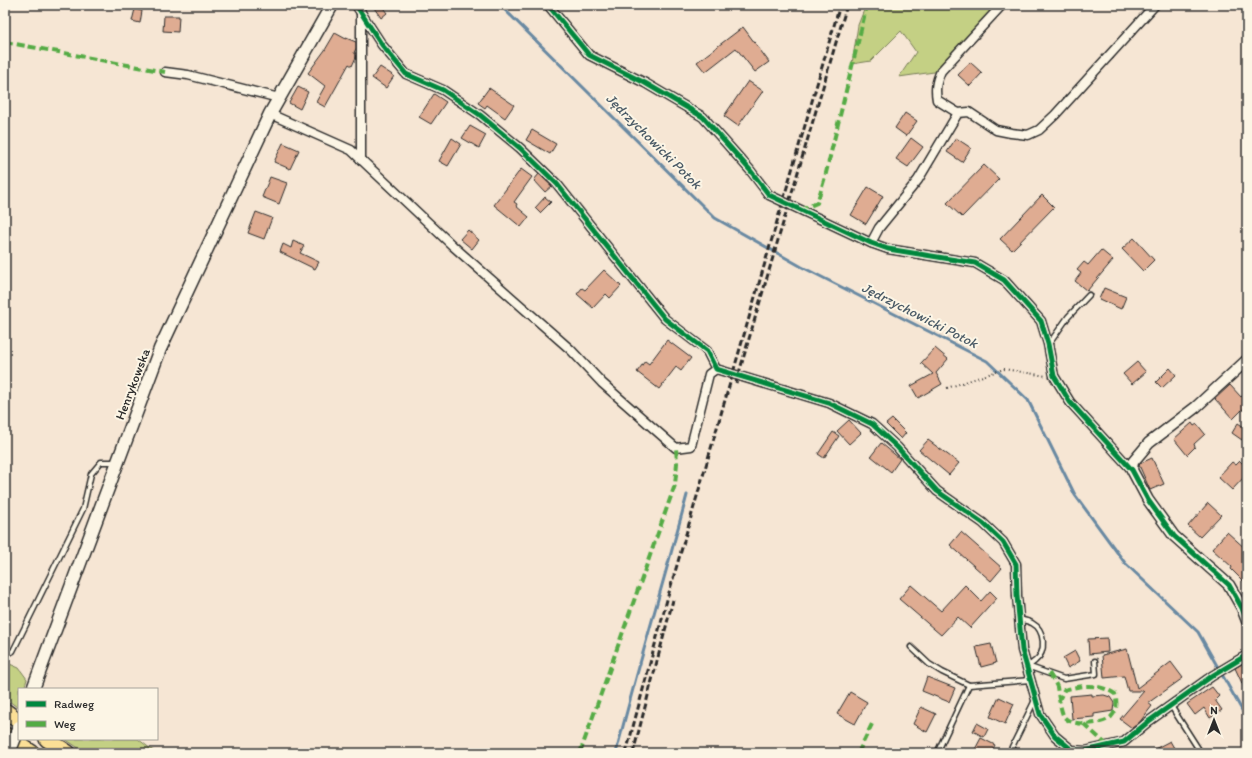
<svg xmlns="http://www.w3.org/2000/svg" width="1252" height="758" font-family="Itim,sans-serif">
  <style>
    .green { fill: #c4d084; stroke: #787e58 }
    .lines { fill: none; stroke-linecap: round; stroke-linejoin: round }
    .stream { stroke: #6989a2; stroke-width: 3 }
    .building { fill: #dfac92; stroke: #2b2b2b }
    .service-casing { stroke: #2b2b2b; stroke-width: 7 }
    .minor-casing { stroke: #2b2b2b; stroke-width: 11 }
    .tertiary-casing { stroke: #2b2b2b; stroke-width: 13 }
    .secondary-casing { stroke: #2b2b2b; stroke-width: 15 }
    .motorway-casing { stroke: #2b2b2b; stroke-width: 18 }
    .path { stroke: #2b2b2b; stroke-width: 2; stroke-dasharray: 1 3; stroke-linecap: butt }
    .service { stroke: #fcf5e5; stroke-width: 4 }
    .minor { stroke: #fcf5e5; stroke-width: 8 }
    .tertiary { stroke: #fcf5e5; stroke-width: 10 }
    .secondary { stroke: #fcf5e5; stroke-width: 12 }
    .motorway { stroke: #fbdf96; stroke-width: 15 }
    .rail { stroke: #2b2b2b; stroke-width: 3; stroke-dasharray: 6 3; stroke-linecap: butt }
    .secondary-bridge-casing { stroke: #2b2b2b; stroke-width: 15; stroke-linecap: butt }
    .secondary-bridge { stroke: #fcf5e5; stroke-width: 12 }
    .quiet { stroke: #54ab44; stroke-width: 4; stroke-dasharray: 8 4; stroke-linecap: butt }
    .cycleway-casing { stroke: #fcf5e5; stroke-width: 8 }
    .cycleway { stroke: #00873e; stroke-width: 5 }
    .labels { text-anchor: middle; stroke-width: 4; stroke-linejoin: round; paint-order: stroke }
    .street-label { font-size: 13px; fill: #2b2b2b; stroke: #fcf5e5 }
    .water-label { font-size: 14px; font-style: italic; fill: #4a5a66; stroke: #fcf5e5 }
  </style>
  <rect width="100%" height="100%" fill="#f6e6d4"/>
  <filter id="ink" filterUnits="userSpaceOnUse"><feTurbulence type="fractalNoise" baseFrequency=".025" numOctaves="2"/><feDisplacementMap in="SourceGraphic" scale="8" xChannelSelector="R" yChannelSelector="G"/><feConvolveMatrix kernelMatrix="1 2 1 2 8 2 1 2 1" color-interpolation-filters="sRGB"/></filter>
  <g filter="url(#ink)">
    <g class="green">
      <polygon points="866,5 995,5 941,71 899,77 916,52 901,31 871,61 852,64 858,25"/>
      <polygon points="5,662 19,668 27,679 24,689 19,689 19,702 17,707 5,698"/>
      <polygon points="65,739 138,739 156,753 86,753"/>
    </g>
    <g class="lines">
      <g class="stream">
        <polyline points="500,5 715,218 802,267 987,361 1028,400 1075,495 1125,563 1198,632 1247,719"/>
        <path d="M616,753C638,666 664,581 687,495"/>
      </g>
    </g>
    <g class="building">
      <polygon points="372,5 381,5 387,13 381,18"/>
      <polygon points="135,9 142,11 140,23 132,21"/>
      <polygon points="164,16 179,16 178,32 163,31"/>
      <polygon points="743,27 769,62 755,72 736,48 705,72 697,62"/>
      <polygon points="335,33 346,39 346,38 356,42 356,48 354,53 356,53 356,57 352,66 349,64 325,107 316,102 325,86 308,73 325,50"/>
      <polygon points="970,62 982,73 970,86 958,75"/>
      <polygon points="380,67 394,76 386,88 372,78"/>
      <polygon points="748,81 763,91 738,126 724,116"/>
      <polygon points="298,87 308,92 300,109 289,103"/>
      <polygon points="489,88 514,105 505,118 487,105 485,108 478,103"/>
      <polygon points="434,94 446,102 431,124 419,117"/>
      <polygon points="905,113 917,121 906,136 895,128"/>
      <polygon points="470,126 486,135 479,148 462,138"/>
      <polygon points="532,130 556,144 550,154 526,140"/>
      <polygon points="452,138 461,144 448,166 439,161"/>
      <polygon points="911,138 923,147 908,167 896,159"/>
      <polygon points="956,138 971,148 962,162 947,152"/>
      <polygon points="283,143 299,150 290,169 274,162"/>
      <polygon points="984,165 999,179 962,217 947,203"/>
      <polygon points="521,169 532,177 514,202 517,204 516,206 529,217 521,227 494,205"/>
      <polygon points="539,174 552,186 545,192 534,180"/>
      <polygon points="270,177 287,183 279,204 262,197"/>
      <polygon points="868,187 883,196 866,224 851,215"/>
      <polygon points="1042,195 1054,207 1012,250 1000,239"/>
      <polygon points="545,197 551,202 540,213 535,208"/>
      <polygon points="256,212 272,218 264,239 248,233"/>
      <polygon points="468,230 479,240 472,249 460,239"/>
      <polygon points="1134,238 1154,260 1143,271 1122,249"/>
      <polygon points="293,241 304,246 300,253 319,262 315,269 280,252 283,244 291,248"/>
      <polygon points="1101,250 1113,260 1087,291 1075,281 1081,273 1077,270 1084,262 1088,265"/>
      <polygon points="604,270 621,286 610,298 606,294 593,308 577,294 582,288 585,290"/>
      <polygon points="1104,288 1126,297 1121,309 1099,299"/>
      <polygon points="667,340 691,358 681,371 676,367 659,389 637,372 645,361 649,364"/>
      <polygon points="935,348 948,359 936,373 942,384 918,398 911,386 933,374 921,363"/>
      <polygon points="1137,362 1146,372 1132,384 1123,374"/>
      <polygon points="1170,368 1176,375 1162,388 1156,382"/>
      <polygon points="1230,385 1241,397 1247,391 1247,405 1233,419 1215,399"/>
      <polygon points="892,419 906,433 901,439 886,424"/>
      <polygon points="849,420 861,433 849,444 837,431"/>
      <polygon points="1192,423 1194,426 1197,424 1205,434 1194,444 1195,447 1187,455 1174,439"/>
      <polygon points="1238,423 1247,429 1247,433 1242,440 1232,433"/>
      <polygon points="833,432 839,436 824,458 818,454"/>
      <polygon points="928,440 959,463 949,475 919,450"/>
      <polygon points="881,443 900,459 891,472 871,456"/>
      <polygon points="1152,458 1164,484 1150,490 1139,465 1141,463"/>
      <polygon points="1240,461 1247,468 1244,473 1246,475 1232,490 1218,477 1232,462 1236,465"/>
      <polygon points="1208,503 1221,515 1200,537 1188,526"/>
      <polygon points="961,532 1002,568 991,581 950,545"/>
      <polygon points="1227,532 1247,550 1247,585 1231,569 1232,567 1212,549"/>
      <polygon points="911,585 941,611 965,585 981,601 990,591 997,598 970,628 958,617 941,635 899,599"/>
      <polygon points="1107,638 1108,652 1089,654 1088,639"/>
      <polygon points="991,644 996,663 981,667 976,647"/>
      <polygon points="1127,649 1137,688 1171,662 1183,678 1148,703 1152,706 1139,723 1132,728 1120,719 1144,691 1128,691 1124,676 1104,678 1102,655"/>
      <polygon points="1075,651 1080,661 1068,668 1063,658"/>
      <polygon points="1247,661 1247,694 1235,668"/>
      <polygon points="927,677 955,688 949,702 922,691"/>
      <polygon points="1212,687 1219,696 1215,700 1222,710 1210,718 1204,708 1195,715 1187,704"/>
      <polygon points="850,692 867,702 855,724 837,714"/>
      <polygon points="1092,694 1092,696 1104,695 1110,697 1114,703 1113,711 1094,714 1094,717 1072,719 1070,696"/>
      <polygon points="999,697 1014,704 1005,724 990,717"/>
      <polygon points="921,707 936,714 927,732 913,724"/>
      <polygon points="977,723 988,729 984,737 973,731"/>
      <polygon points="981,738 995,745 991,753 973,753"/>
      <polygon points="1170,741 1174,748 1165,753 1147,753"/>
    </g>
    <g class="lines">
      <defs>
        <g id="service">
          <polyline points="1049,344 1068,317 1089,295"/>
          <path d="M1019,619C1023,620 1028,621 1032,623C1045,630 1047,652 1035,661C1033,663 1030,665 1027,666"/>
          <polyline points="911,647 929,664 942,672 969,685 1031,680"/>
          <polyline points="5,655 13,651 17,643 83,509 91,474 101,462 117,462"/>
          <polyline points="1027,666 1064,679 1096,674 1095,661"/>
          <polyline points="1171,706 1201,753"/>
          <polyline points="937,753 969,685"/>
          <polyline points="1009,753 1035,700"/>
        </g>
        <g id="minor">
          <polyline points="356,5 382,45 406,74 443,90 480,115 520,148 557,184 665,319 707,351 716,369 829,403 872,424 897,447 937,491 983,523 1003,542 1016,564 1017,596 1022,650 1040,714 1055,736 1072,750 1085,751 1124,742 1149,721 1212,676 1247,655"/>
          <polyline points="548,5 589,55 645,83 703,117 750,170 769,195 871,243 888,249 975,263 1004,280 1041,321 1048,344 1054,376 1070,402 1132,470"/>
          <path d="M1002,5L941,71C936,82 935,89 937,100L958,113L969,112L996,130L1011,133L1028,135L1039,130L1055,115L1155,5"/>
          <polyline points="361,12 361,160"/>
          <polyline points="165,72 188,75 279,98"/>
          <polyline points="270,114 351,150 453,246 571,350 602,383 676,448 691,446 709,374 716,369"/>
          <polyline points="871,243 879,228 918,180 958,113"/>
        </g>
        <polyline id="tertiary" points="1247,360 1196,407 1149,443 1133,462 1132,470 1148,500 1174,536 1229,585 1242,608 1247,621"/>
        <polyline id="secondary" points="33,689 160,349 270,114 332,5"/>
        <g id="motorway">
          <polyline points="5,711 19,721"/>
          <polyline points="5,735 32,753"/>
          <polyline points="47,739 68,753"/>
        </g>
      </defs>
      <use href="#service" class="service-casing"/>
      <use href="#minor" class="minor-casing"/>
      <use href="#tertiary" class="tertiary-casing"/>
      <use href="#secondary" class="secondary-casing"/>
      <use href="#motorway" class="motorway-casing"/>
      <polyline class="path" points="947,388 1004,369 1046,376"/>
      <use href="#service" class="service"/>
      <use href="#minor" class="minor"/>
      <use href="#tertiary" class="tertiary"/>
      <use href="#secondary" class="secondary"/>
      <use href="#motorway" class="motorway"/>
      <g class="rail">
        <polyline points="736,383 847,5"/>
        <polyline points="626,753 668,596 840,5"/>
        <polyline points="633,753 673,600"/>
      </g>
      <defs>
        <polyline id="secondary-bridge" points="9,753 19,727"/>
      </defs>
      <use href="#secondary-bridge" class="secondary-bridge-casing"/>
      <use href="#secondary-bridge" class="secondary-bridge"/>
      <g class="quiet">
        <polyline points="5,42 165,72"/>
        <polyline points="800,210 817,203 825,177 867,5"/>
        <path d="M1049,673C1052,678 1055,682 1057,687C1058,694 1061,712 1064,717C1072,727 1103,725 1111,717C1118,710 1117,702 1115,694C1099,683 1082,685 1064,690L1059,700"/>
        <polyline points="1084,724 1108,746"/>
        <polyline points="580,753 675,485 677,463 676,448"/>
        <polyline points="858,753 873,722"/>
      </g>
      <defs>
        <g id="cycleway">
          <polyline points="356,5 382,45 406,74 443,90 480,115 520,148 557,184 665,319 707,351 716,369 829,403 872,424 897,447 937,491 983,523 1003,542 1016,564 1017,596 1022,650 1040,714 1055,736 1072,750 1085,751 1124,742 1149,721 1212,676 1247,655"/>
          <polyline points="548,5 589,55 645,83 703,117 750,170 769,195 871,243 888,249 975,263 1004,280 1041,321 1048,344 1054,376 1070,402 1132,470 1148,500 1174,536 1229,585 1242,608 1247,621"/>
        </g>
      </defs>
      <use href="#cycleway" class="cycleway-casing"/>
      <use href="#cycleway" class="cycleway"/>
    </g>
  </g>
  <g class="labels">
    <g class="street-label">
      <text transform="translate(132 384) rotate(-69)" y="5">Henrykowska</text>
    </g>
    <g class="water-label">
      <text transform="translate(654 141) rotate(45)" y="5">Jędrzychowicki Potok</text>
      <text transform="translate(920 315) rotate(27)" y="5">Jędrzychowicki Potok</text>
    </g>
  </g>
  <rect width="1252" height="758" fill="none" stroke="#fcf5e5" stroke-width="20"/>
  <rect x="10" y="10" width="1232" height="738" fill="none" stroke="#2b2b2b" stroke-width="1.5" filter="url(#ink)"/>
  <rect x="18" y="688" width="140" height="52" fill="#fcf5e5" stroke="#a8a49b"/>
  <rect x="26" y="701" width="20" height="6" fill="#00873e" stroke="#a8a49b"/>
  <text x="54" y="708" font-size="12" fill="#2b2b2b">Radweg</text>
  <rect x="26" y="721" width="20" height="6" fill="#54ab44" stroke="#a8a49b"/>
  <text x="54" y="728" font-size="12" fill="#2b2b2b">Weg</text>
  <g transform="translate(1214 720)" stroke="#fcf5e5" stroke-width="3" paint-order="stroke">
  <path d="M0-3L7 15L0 10L-7 15Z" fill="#2b2b2b"/>
  <text y="-6" font-size="11" font-weight="bold" text-anchor="middle" fill="#2b2b2b">N</text>
  </g>
</svg>
